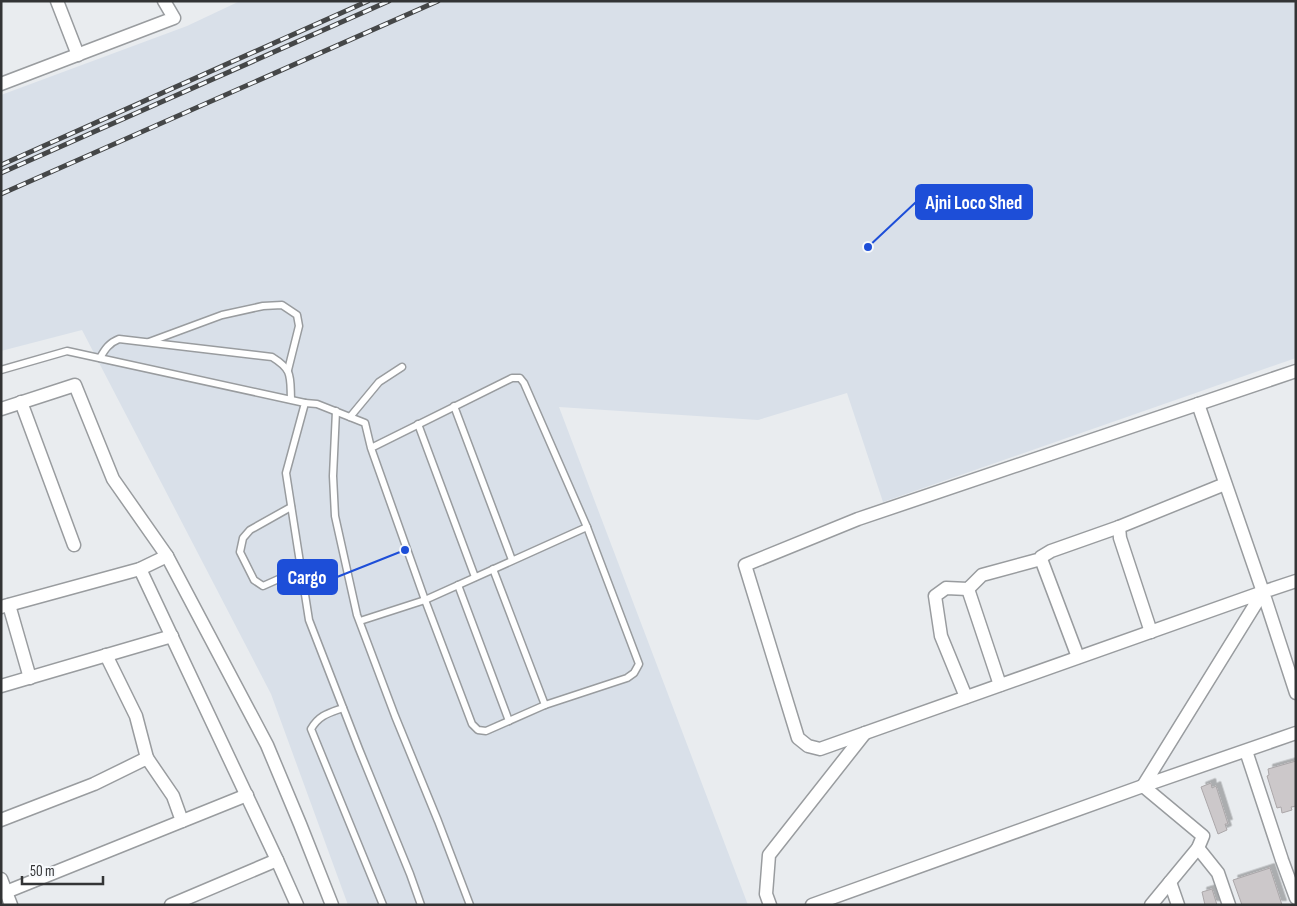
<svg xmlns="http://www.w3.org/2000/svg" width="1297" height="906" font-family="'Sofia Sans Condensed',sans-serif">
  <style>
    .built { fill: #d9e0e9 }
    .building { fill: #ccc8ca; stroke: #aba7a9; filter: url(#shadow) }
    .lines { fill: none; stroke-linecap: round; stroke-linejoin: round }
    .lane-casing { stroke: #999c9f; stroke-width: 9 }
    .street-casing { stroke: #999c9f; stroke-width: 15 }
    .lane { stroke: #fff; stroke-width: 6 }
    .street { stroke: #fff; stroke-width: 12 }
    .rail-casing { stroke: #454748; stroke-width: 5 }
    .rail { stroke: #f7fafd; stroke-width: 3; stroke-dasharray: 9; stroke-linecap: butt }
    .leader { fill: none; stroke: #1d4ed8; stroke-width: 2 }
    .callout-dot { fill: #1d4ed8; stroke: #f7fafd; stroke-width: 2 }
    .callout { fill: #1d4ed8; stroke: #1d4ed8; stroke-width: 2 }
    .callout-label { font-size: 19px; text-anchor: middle; font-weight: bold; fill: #fff }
  </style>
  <defs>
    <filter id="shadow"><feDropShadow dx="4.5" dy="-4.5" stdDeviation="0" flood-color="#0004"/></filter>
  </defs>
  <rect width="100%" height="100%" fill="#e9ecef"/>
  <polygon class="built" points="240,1 1296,1 1296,358 883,502 847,393 758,420 559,407 748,905 348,905 271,694 82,330 1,351 1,95 187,26"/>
  <g class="building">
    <polygon points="1296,761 1296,806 1291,807 1292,810 1282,813 1281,807 1277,808 1267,776 1269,775 1268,769"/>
    <polygon points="1211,783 1212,788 1216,786 1228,824 1225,824 1227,830 1218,834 1201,787"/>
    <polygon points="1270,868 1282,905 1242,905 1233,880"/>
    <polygon points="1212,889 1217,905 1205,905 1202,892"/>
  </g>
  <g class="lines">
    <defs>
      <g id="lane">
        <polyline points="149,342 222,315 263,306 282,305 297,315 299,326 288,370"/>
        <path d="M100,358C105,349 109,343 119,339L272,357C293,370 290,376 291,399"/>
        <polyline points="1,370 67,351 305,403 286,473 309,620 359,749 410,874 421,905"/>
        <polyline points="305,403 317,404 365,423 371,448 425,600 472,724 478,730 486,731 545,705 627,678 634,673 639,664 587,527 524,383 520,378 512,378 371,448"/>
        <polyline points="454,406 512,560"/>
        <polyline points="336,411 333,476 335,516 357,615 395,716 438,821 470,905"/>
        <polyline points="350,417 379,382 402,367"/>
        <polyline points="418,424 475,577"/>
        <polyline points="291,507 250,530 243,538 240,552 254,580 263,586 301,569"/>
        <polyline points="493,569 545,705"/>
        <polyline points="458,585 509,721"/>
        <polyline points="360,621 425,600 587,527"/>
        <path d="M343,708C329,713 319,715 311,729L383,905"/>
      </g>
      <g id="street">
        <polyline points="57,1 78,55"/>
        <polyline points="1,84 174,18 164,1"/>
        <polyline points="1296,371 858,519 745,565 798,738 808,746 820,749 1263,592 1143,786 1296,733"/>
        <polyline points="21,402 74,545"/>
        <polyline points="1198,404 1263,592"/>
        <polyline points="1,409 75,385 113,479 167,556 140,569 1,607"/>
        <polyline points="1119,527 1120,538 1151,632"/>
        <polyline points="167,556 267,745 300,824 332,905"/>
        <polyline points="1041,559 1078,657"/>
        <polyline points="140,569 277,860 297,905"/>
        <polyline points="1296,581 1263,592 1296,693"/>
        <polyline points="968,589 1000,685"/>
        <polyline points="9,605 30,678"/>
        <polyline points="106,655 136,716 147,758"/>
        <polyline points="1,686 172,636"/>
        <polyline points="966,697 941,636 935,596 946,588 968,589 982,575 1041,559 1041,557 1051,551 1119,527 1225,484"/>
        <polyline points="1246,751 1282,860 1296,898"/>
        <polyline points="1,820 94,784 147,758 173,796 182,821"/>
        <polyline points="1198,848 1218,873 1229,905"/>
        <polyline points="1,879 11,905"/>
        <polyline points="1170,882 1178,905"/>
        <polyline points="6,892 247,795"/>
        <polyline points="171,905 277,860"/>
        <polyline points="770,905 766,894 769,855 865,733"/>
        <polyline points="812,905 1143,786 1203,836 1198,848 1151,905"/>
      </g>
    </defs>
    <use href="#lane" class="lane-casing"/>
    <use href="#street" class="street-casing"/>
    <use href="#lane" class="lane"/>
    <use href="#street" class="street"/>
    <defs>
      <g id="rail">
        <polyline points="1,165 368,1"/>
        <polyline points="1,173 389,1"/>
        <polyline points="1,194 438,1"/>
      </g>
    </defs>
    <use href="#rail" class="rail-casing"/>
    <use href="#rail" class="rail"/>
  </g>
  <path class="leader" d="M868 247L916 202M405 550L337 577"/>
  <g class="callout-dot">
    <circle cx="868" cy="247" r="5"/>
    <circle cx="405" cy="550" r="5"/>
  </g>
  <g class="callout">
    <rect x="916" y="185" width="116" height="34" rx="5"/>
    <rect x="278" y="560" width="59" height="34" rx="5"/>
  </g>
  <g class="callout-label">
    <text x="974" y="209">Ajni Loco Shed</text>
    <text x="307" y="584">Cargo</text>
  </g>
  <rect width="1297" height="906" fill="none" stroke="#333435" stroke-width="5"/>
  <path d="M22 876v8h81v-8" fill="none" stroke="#333435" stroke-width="2.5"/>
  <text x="30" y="876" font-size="15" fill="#333435" stroke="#f7fafd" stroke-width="4" paint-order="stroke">50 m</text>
</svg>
